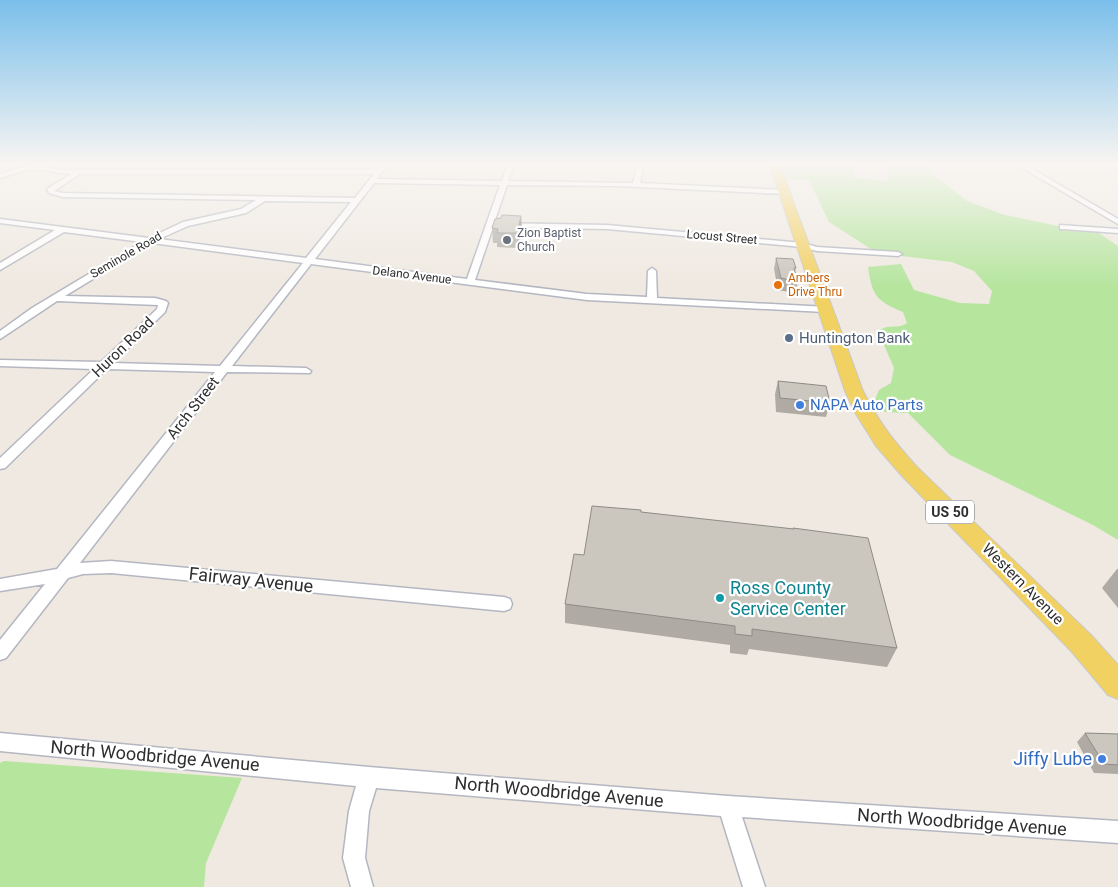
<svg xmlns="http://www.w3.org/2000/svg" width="1118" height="887" font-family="Roboto,sans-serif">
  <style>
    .education { fill: #f0e6d1 }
    .green { fill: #b6e59e }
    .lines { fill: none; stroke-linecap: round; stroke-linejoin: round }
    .minor-casing { stroke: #b4b7c1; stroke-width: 3 }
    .primary-casing { stroke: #c9c9c9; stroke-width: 2 }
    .minor { fill: #fff; fill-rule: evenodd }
    .primary { fill: #f2d163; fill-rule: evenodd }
    .wall { fill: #afaba4 }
    .shaded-wall { fill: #8e8b86 }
    .building { fill: #cbc7bf; stroke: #8e8b86 }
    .worship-dot { fill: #6b7280; stroke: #fff; stroke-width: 2 }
    .food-dot { fill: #e8710a; stroke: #fff; stroke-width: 2 }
    .service-dot { fill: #5c6f8a; stroke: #fff; stroke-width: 2 }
    .shop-dot { fill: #3f7fe0; stroke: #fff; stroke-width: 2 }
    .culture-dot { fill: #0f9aa8; stroke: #fff; stroke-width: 2 }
    .labels { text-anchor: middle; stroke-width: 4.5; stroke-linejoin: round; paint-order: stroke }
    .far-worship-label { font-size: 12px; fill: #5b616d; stroke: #fff; text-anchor: start }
    .far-street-label { font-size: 12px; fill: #2e2e2e; stroke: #fff }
    .far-food-label { font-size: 12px; fill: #c56008; stroke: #fff; text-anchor: start }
    .shield { fill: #fff; stroke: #6d6d6d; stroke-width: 1 }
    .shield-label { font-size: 14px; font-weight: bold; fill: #2e2e2e }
    .service-label { font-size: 15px; fill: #4e5e75; stroke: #fff; text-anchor: start }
    .street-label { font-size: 15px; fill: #2e2e2e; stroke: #fff }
    .shop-label { font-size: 15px; fill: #366cbe; stroke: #fff; text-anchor: start }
    .near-street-label { font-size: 18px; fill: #2e2e2e; stroke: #fff }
    .near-culture-label { font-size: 18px; fill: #0d838f; stroke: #fff; text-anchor: start }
    .near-shop-label { font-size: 18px; fill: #366cbe; stroke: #fff; text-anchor: end }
  </style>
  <rect width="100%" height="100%" fill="#efe9e1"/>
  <polygon class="education" points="206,163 378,163 372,170 197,170"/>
  <g class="green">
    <path d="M778,163H855L853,177L888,181L889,166L887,163H931V173L967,201L1005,215L1063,227L1093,229L1118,246V540L1093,525L950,455L908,413L885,412L874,402L879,390L891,383L894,368L878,331C890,323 897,330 907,323L903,312C876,301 872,295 868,267L901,264L914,290L960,303L989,304L992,291L974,271L952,262L877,253L829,222L809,180L783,179Z"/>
    <polygon points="4,761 242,778 206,863 204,887 0,887 0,763"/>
  </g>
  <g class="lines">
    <defs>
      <g id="minor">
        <path d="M37,163L40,165L39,166L62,170H377L383,163H389L377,179L502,181L508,163H514L508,181L633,183L638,163H644L640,183L785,190L788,192L785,194L618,186L507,185L494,223L607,225L803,243L817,247L898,252L902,254L898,256L817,251L802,247L607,229L493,227L475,280L587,294L647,297L648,271L652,268L656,271L657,298L828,307L830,309L825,312L587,300L311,264L232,366L306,368L311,371L310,373L227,372L80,563L111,561L504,597L510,599L512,604L510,609L504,611L111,573L83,574L68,578L6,658L0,660V640L45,584L0,591V579L57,569L215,372L107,369L5,468L0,469V458L94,369L0,366V360L101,362L157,309L158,305L57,301L0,339V331L32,308L142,242L64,232L0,270V263L55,230L0,223V219L149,238L183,222L241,209L256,200L63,197L49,193L47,189L71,174L30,169L0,178V174ZM80,174H374L355,198L63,193L54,191ZM374,183L500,185L467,279L315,259ZM265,201L351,202L306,258L159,239L188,226L246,213ZM152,243L303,263L220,366L113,363L165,312L168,303L166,301L155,298L65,296Z"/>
        <polygon points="1014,163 1022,163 1118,219 1118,224"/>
        <polygon points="1060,225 1118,229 1118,233 1063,229 1060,229"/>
        <polygon points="0,733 369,767 728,796 1118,821 1118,843 742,817 765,887 743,887 721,816 376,788 369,811 365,858 373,887 351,887 343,858 349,811 356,786 0,751"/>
      </g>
      <path id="primary" d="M769,163H779L863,391C879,423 894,441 917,467L1092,636L1118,665V699L1108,695L1072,652L903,477L876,446L856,414L845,391Z"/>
    </defs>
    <use href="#minor" class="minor-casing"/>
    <use href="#primary" class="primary-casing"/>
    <use href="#minor" class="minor"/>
    <use href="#primary" class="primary"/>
  </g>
  <g class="wall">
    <polygon points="521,216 522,229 517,248 497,247 497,243 493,243 492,228"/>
    <polygon points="776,258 796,268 795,272 798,282 795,293 778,290 774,269"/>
    <polygon points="778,381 830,403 826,417 776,412 775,394"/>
    <polygon points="793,528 897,648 887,667 749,649 747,655 730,653 730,645 565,623 565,604 584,555 793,529"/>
    <polygon points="1117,569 1118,569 1118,608 1102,588"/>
    <polygon points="1085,733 1118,734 1118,774 1094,773 1077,742"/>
  </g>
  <polygon class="shaded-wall" points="521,216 522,229 517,248 517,233"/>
  <g class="building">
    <polygon points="502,215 521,216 517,233 497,233 498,229 492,228 495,219 501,218"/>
    <polygon points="776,258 793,259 796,268 794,268 798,282 781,278"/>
    <polygon points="778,381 826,386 830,403 780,398"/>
    <polygon points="592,506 641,510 641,512 794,529 793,528 868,538 897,648 752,629 752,636 735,634 735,626 565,604 574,554 584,555"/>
    <polygon points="1085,733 1118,734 1118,765 1104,764"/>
  </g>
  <linearGradient id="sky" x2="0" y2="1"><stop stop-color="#7abfeb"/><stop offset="0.57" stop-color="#f8f5f2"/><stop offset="1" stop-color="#f8f5f2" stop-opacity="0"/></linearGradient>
  <rect width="1118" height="287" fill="url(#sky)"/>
  <circle class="worship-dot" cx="507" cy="240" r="5"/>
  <circle class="food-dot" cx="778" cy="285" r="5"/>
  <circle class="service-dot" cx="789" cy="338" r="5"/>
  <g class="shop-dot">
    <circle cx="800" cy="405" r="5"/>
    <circle cx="1102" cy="759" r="5"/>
  </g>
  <circle class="culture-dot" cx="720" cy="598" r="5"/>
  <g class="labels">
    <g class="far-worship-label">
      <text x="517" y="237">Zion Baptist<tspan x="517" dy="14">Church</tspan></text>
    </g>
    <g class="far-street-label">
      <text transform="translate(722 237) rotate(5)" y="4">Locust Street</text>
      <text transform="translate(126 255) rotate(-30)" y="4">Seminole Road</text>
      <text transform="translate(412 275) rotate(7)" y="4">Delano Avenue</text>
    </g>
    <g class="far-food-label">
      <text x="788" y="282">Ambers<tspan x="788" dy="14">Drive Thru</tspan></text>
    </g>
    <rect class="shield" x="926" y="500.5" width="48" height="23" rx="4"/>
    <g class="shield-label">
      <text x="950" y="517">US 50</text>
    </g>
    <g class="service-label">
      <text x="799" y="343">Huntington Bank</text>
    </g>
    <g class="street-label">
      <text transform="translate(123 347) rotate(-44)" y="5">Huron Road</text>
      <text transform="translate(193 408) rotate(-52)" y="5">Arch Street</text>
      <text transform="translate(1023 584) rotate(45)" y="5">Western Avenue</text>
    </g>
    <g class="shop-label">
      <text x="810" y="410">NAPA Auto Parts</text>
    </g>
    <g class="near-street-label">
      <text transform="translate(251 580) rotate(6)" y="6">Fairway Avenue</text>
      <text transform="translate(155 756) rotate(5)" y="6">North Woodbridge Avenue</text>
      <text transform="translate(559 792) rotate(5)" y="6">North Woodbridge Avenue</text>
      <text transform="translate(962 822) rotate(4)" y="6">North Woodbridge Avenue</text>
    </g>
    <g class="near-culture-label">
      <text x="730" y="594">Ross County<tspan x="730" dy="21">Service Center</tspan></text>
    </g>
    <g class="near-shop-label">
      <text x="1092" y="765">Jiffy Lube</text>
    </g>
  </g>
</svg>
